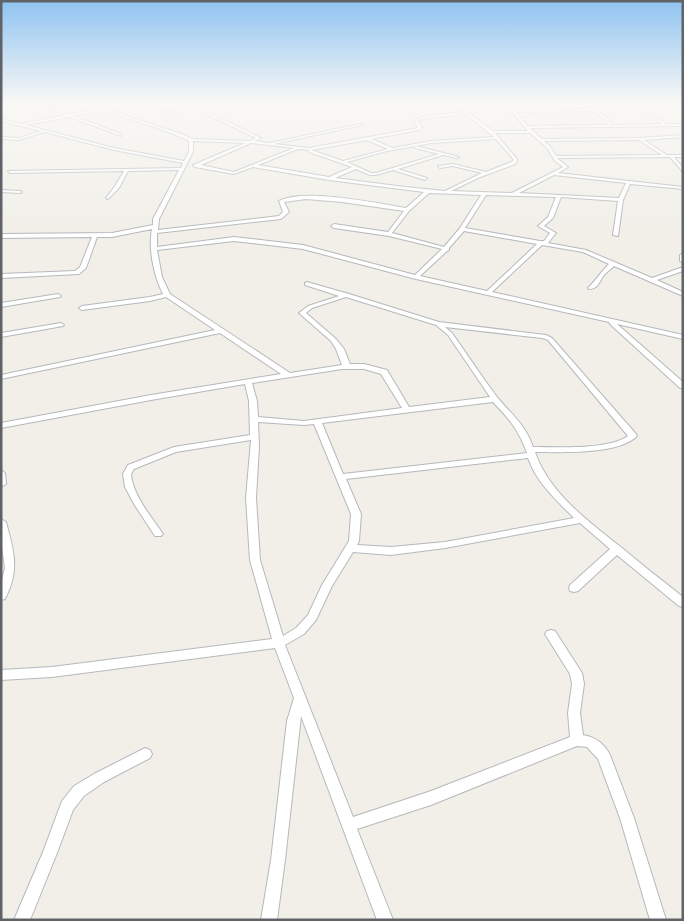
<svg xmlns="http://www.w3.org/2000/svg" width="684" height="921" font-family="Quicksand,sans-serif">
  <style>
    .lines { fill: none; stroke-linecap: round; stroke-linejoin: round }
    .minor-casing { stroke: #b5b8bc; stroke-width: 2 }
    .minor { fill: #fff; fill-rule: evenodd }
  </style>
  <rect width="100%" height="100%" fill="#f1efe8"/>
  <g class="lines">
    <defs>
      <g id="minor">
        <path d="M11,103H41L70,114L101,109L89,103H94L123,115L182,134L192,139L250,141L256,138L204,113L191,103H195L206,111L261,138L255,141L270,143L360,124L362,125L274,144L309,148L418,128L414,121L422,117L464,112L452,103H456L493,131H528L505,103H509L515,110L591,109L587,106L589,105H584V103H672L683,109V112L669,105H634L667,124H683V126L530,128L542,139L640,138L683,135V137L644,140L667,155H683V157H674L683,168V172L670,157L557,158L568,167L558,173L683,187V189L630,184L623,200L618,236L613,235L618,201L561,197L553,218L544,226L556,233L548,243L586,250L652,278L683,267V271L657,280L683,292V296L614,266C611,269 607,272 604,275C599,282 598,289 589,289L588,288C596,280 601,272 609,264L583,252L542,245L492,292L683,335V339L617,324L683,382V388H680L610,324L609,322L416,279L303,249L234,241L157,250L162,277L170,294L290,373L342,365L336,349L331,341L299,313L308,306L339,296L305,285V283L307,282L349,294L439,322L546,335L552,338L636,434L637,436C619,455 560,452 535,452C549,493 590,523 622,548C642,565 663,581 683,597V607L679,606L617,555L578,591L574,592L570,591L569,588L570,585L610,549L580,523L445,548L391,555L353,552L332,586L316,620L304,634L285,645L353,817L431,791L570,737L568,713L572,684L570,674L545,634L547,631L551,630L555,631L582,673L584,684L580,713L583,735C595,737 604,743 610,755L634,818L666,920H650L620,818L598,759L587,747L577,746L431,805L357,829L393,920H377L301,716L285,860L277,920H261L271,860L287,721L294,698L275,648L52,677L1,680V670L52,667L272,639L250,560L246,498L251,440L176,452L134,469L131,474C133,496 151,516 163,534L161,536H155L134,504L125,487L123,474L128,465L174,447L250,435L249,401L245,384L151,400L1,428V423L151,395L281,374L220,333L1,379V375L215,330L166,297L150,301L82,310L79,308L82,306L150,297L163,294C154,276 148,249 152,229L112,237H97L86,268L79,274L1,278V274L75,271L80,267L92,237L1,238V234L112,233L153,225V219L179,170L128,171L119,188L108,199L106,198L115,186L124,171L10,173L8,171L181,168L183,163L114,150L45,132L19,140L1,139V137L19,138L41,131L1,121V119L21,124L66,115L40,105ZM589,105H630L662,124L612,125L606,117ZM105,110C132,122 162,127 189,141V152L184,161L114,148L26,125L70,117L121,136V134L74,116ZM594,111L604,119L608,125L528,126L516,112ZM466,114L494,137L431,141L393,148L371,139L420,130L422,127L418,121L423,119ZM495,133H530L547,148L555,161L563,167L512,193L451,191L478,178L515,164L517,161V159ZM496,139L514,160L511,162L486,172L453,164L438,166L440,168L453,166L482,173L445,191L405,187L335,178L356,169L370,175H376L393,170L425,180L427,178L398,169L443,155L457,158L459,157L416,146L431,143ZM367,140L388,149L343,161L311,150ZM639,140L662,155L556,156L550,146L544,141ZM193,141L245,143L193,165L195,167L234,174L253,167L329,180L424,192L406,208C376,203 304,188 279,201L283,212L279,216L158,230L159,219L193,152ZM251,143L294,148L234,172L201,165ZM415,146V148L439,154L376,173H371L347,162L387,151ZM298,149L309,150V152L352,167L329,177L258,165ZM554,175L626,183L619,198L519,193ZM429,193L481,195L460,228L444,247L392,233L409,211ZM486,195L556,197L548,217L538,226L550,233L544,241H540L465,228ZM306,199L342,202L404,211L388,232L334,224L331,226L334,228L389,236L442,249L415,275L303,245L234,237L157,247V233L281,219L289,212L284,202ZM464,231L537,244L487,291L420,276L447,251L449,250V248ZM346,297L436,325L448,335L490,397L409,407L387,370L364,364H350L344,349L336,339L306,313L312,308ZM445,327L542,338L548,340L628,436C608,450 558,447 533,447C525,424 512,415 497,397C481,376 467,354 452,333ZM342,369H364L381,374L402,408L304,421L258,417L257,401L252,383ZM493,402C510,420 518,429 527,453L343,474L322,423ZM258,422L304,425L314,424L351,514L349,541L322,585L308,615L296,628L283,636L260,560L256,498L259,446ZM528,458C536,482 557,501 574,518L445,542L391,547L357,545L359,541L361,514L346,479Z"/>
        <polygon points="140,103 146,103 181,114 178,115"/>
        <polygon points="1,190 20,191 22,192 20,193 1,192"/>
        <polygon points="683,253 683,263 680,261 680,255"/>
        <polygon points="58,294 61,296 60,297 1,307 1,303"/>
        <polygon points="61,323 64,325 63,326 1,337 1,333"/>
        <polygon points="1,470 5,473 6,484 1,487"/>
        <path d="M1,519L6,522C14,552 20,570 5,599L1,600V584L5,568L1,541Z"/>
        <polygon points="145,748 150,750 152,754 150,758 104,782 84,796 73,810 57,853 30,920 14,920 43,852 62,801 74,786 94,774"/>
      </g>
    </defs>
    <use href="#minor" class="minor-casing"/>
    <use href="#minor" class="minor"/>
  </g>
  <linearGradient id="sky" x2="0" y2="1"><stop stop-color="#8fc3f1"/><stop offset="0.44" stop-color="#f9f8f5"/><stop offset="1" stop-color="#f9f8f5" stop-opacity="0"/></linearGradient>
  <rect width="684" height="232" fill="url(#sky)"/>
  <rect width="684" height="921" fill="none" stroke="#5f6368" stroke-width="5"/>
</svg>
